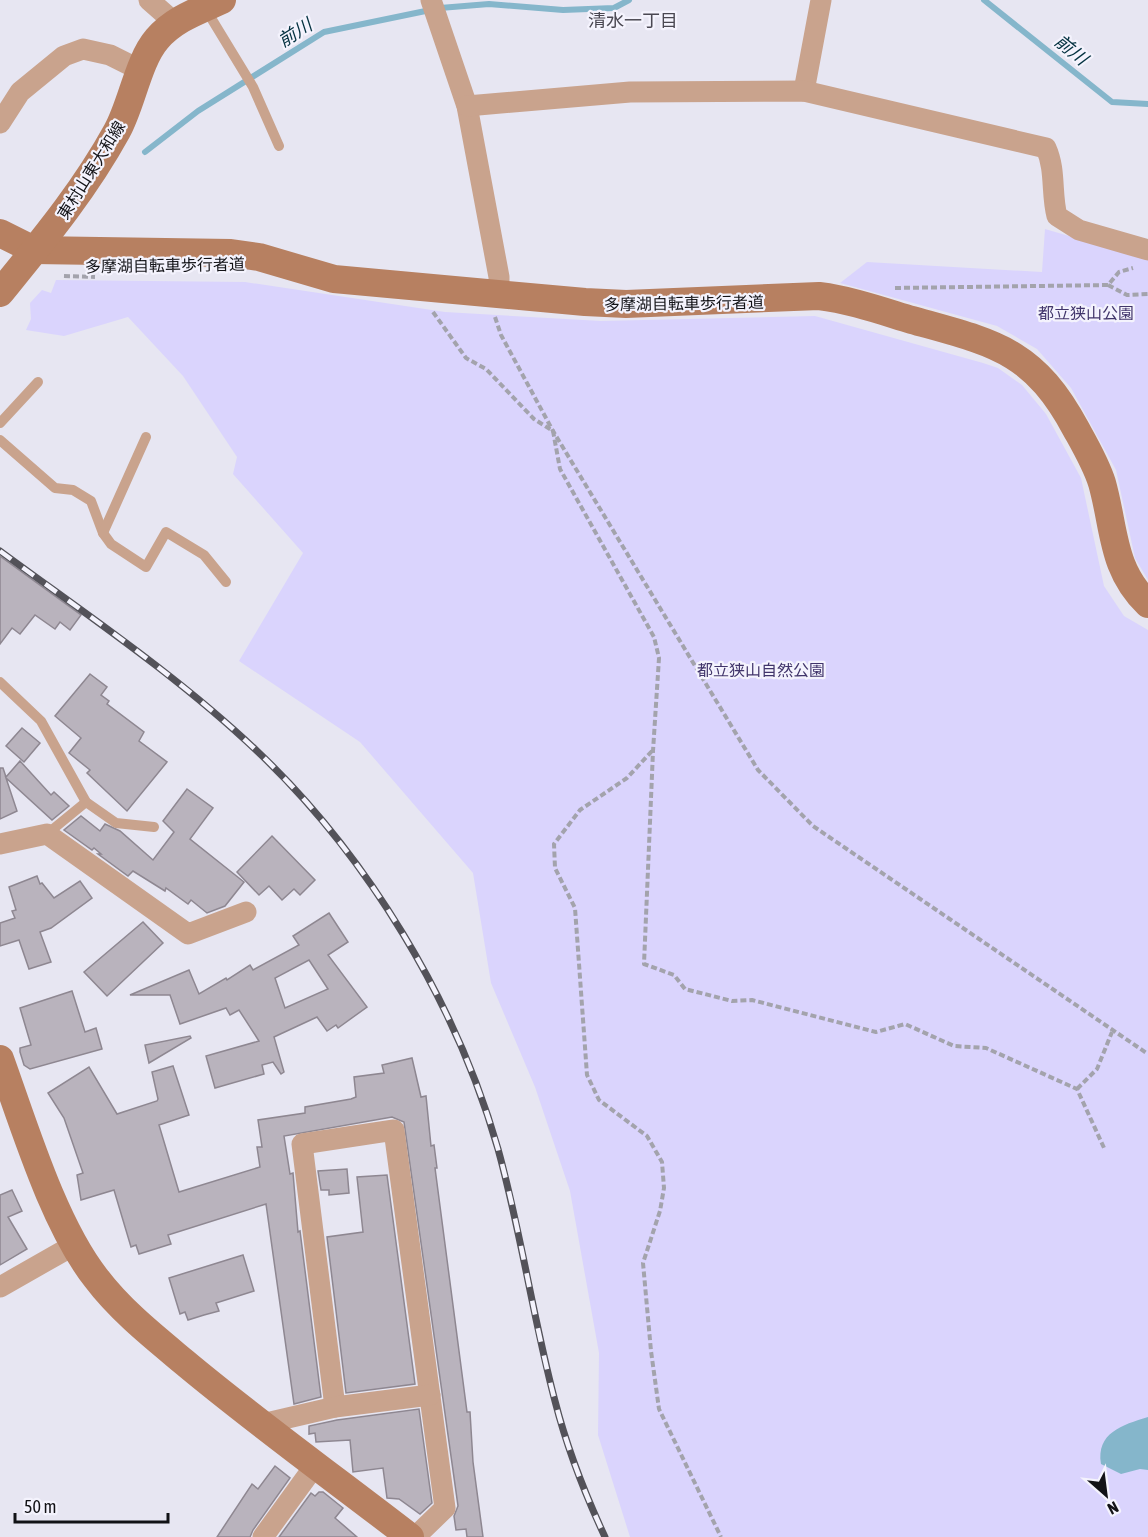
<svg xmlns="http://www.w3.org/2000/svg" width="1148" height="1537" font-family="'Asap Condensed','Noto Sans JP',sans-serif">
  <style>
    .park { fill: #dad4fd }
    .water { fill: #85b6cb }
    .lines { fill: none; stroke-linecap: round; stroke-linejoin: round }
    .stream { stroke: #85b6cb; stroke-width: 6 }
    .building { fill: #b9b3bd; stroke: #8e8791; stroke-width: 1.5; fill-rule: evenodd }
    .path { stroke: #a3a3ac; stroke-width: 4; stroke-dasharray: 6 3; stroke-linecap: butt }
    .lane { stroke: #c9a38d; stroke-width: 10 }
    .street { stroke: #c9a38d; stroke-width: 21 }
    .secondary { stroke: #b78061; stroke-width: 28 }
    .rail-casing { stroke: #535259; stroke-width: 7 }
    .rail { stroke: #f4f3fd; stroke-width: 4.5; stroke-dasharray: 14; stroke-linecap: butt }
    .labels { text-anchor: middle; stroke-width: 4.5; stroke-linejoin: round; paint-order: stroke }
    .street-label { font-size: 16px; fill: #121216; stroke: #f4f3fd }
    .park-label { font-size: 16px; fill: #41356b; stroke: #f4f3fd }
    .neighbourhood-label { font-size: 18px; fill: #4a4852; stroke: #f4f3fd }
    .water-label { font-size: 18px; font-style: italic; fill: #02303f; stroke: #f4f3fd }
  </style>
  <rect width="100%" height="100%" fill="#e7e6f2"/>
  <g class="park">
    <polygon points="1045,229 1148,259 1148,580 1135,558 1116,470 1071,388 1037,349 997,326 840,283 867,262 1042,272"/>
    <polygon points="56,280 245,282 445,312 601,321 815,316 983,363 998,368 1022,385 1046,414 1081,478 1104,586 1124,616 1148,630 1148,1537 630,1537 598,1435 599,1353 570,1191 535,1087 491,983 473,873 360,742 239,661 303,553 233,474 237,457 183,376 128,317 64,336 26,330 31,319 30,303 42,290 51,293"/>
  </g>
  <path class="water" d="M1148,1417V1470L1140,1469L1121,1474L1101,1464C1096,1433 1122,1425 1148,1417Z"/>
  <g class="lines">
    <g class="stream">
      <polyline points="984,0 1112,102 1148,104"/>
      <polyline points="145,152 198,111 324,32 440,8 489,4 563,10 614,8 629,0"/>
    </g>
  </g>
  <g class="building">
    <polygon points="0,556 81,615 70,630 60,622 55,629 35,615 20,634 12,628 0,644"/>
    <polygon points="90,674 107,687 101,695 109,701 107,704 144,732 139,741 167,762 127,811 87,773 90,770 69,753 81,738 55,716"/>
    <polygon points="22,728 40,743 24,762 6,746"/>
    <polygon points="20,761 51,795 54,792 69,806 52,820 6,778 17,811 0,819 0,768 3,768 6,777"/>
    <polygon points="187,789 213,808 190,839 244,882 225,906 207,913 191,900 188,904 166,888 165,891 133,871 128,876 98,854 101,854 94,848 92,850 64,830 81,816 100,831 105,824 120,831 153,860 174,832 163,821"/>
    <polygon points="272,836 315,880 300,895 294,889 282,900 269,886 259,895 237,872"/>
    <polygon points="37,876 40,884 42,883 54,898 80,881 92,898 51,928 40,932 51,962 29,969 19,940 0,946 0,923 15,918 12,911 16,910 9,887"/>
    <path d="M329,913L348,942L328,955L367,1007L338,1028L336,1025L327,1031L317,1017L274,1037L284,1072L281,1074L273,1062L262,1065L264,1074L215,1088L206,1056L259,1041L239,1010L230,1015L226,1008L180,1024L170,995H130L189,970L199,994L226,978L227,980L250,965L253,970L299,945L293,936ZM309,960L328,989L285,1008L275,978Z"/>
    <polygon points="143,922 163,943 107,996 84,972"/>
    <polygon points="72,991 85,1032 96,1028 102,1049 30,1069 24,1065 20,1052 20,1048 31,1045 20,1008"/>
    <polygon points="190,1036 191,1038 149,1063 145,1045"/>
    <polygon points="412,1058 421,1097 426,1096 431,1146 434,1145 437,1168 435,1168 467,1412 470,1412 473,1462 483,1537 467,1537 466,1529 456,1530 454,1516 458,1506 404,1122 392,1117 284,1136 290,1174 293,1173 298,1232 300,1231 321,1397 294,1404 266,1204 168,1235 171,1244 139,1254 136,1245 131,1247 114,1190 81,1200 77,1175 83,1173 64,1118 48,1093 89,1067 117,1114 157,1101 158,1099 152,1072 173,1066 189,1115 159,1125 179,1192 260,1167 257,1147 262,1147 258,1120 305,1113 305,1107 351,1099 356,1097 354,1077 384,1073 382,1065"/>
    <polygon points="347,1169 349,1193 329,1195 329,1190 321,1190 318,1171"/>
    <polygon points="387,1175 415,1384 346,1393 327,1237 363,1232 357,1177"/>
    <polygon points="12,1190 22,1211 8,1217 27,1249 0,1265 0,1195"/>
    <polygon points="243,1255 254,1291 216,1303 219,1311 204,1315 188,1320 185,1312 180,1314 169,1278"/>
    <polygon points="419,1409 432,1503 420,1514 399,1499 387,1498 383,1468 353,1472 350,1440 316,1442 315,1433 309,1434 309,1426 337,1420"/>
    <polygon points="275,1466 290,1478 253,1530 250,1537 217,1537 252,1484 258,1489"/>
    <polygon points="319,1492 323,1492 343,1508 335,1518 357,1537 279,1537 311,1493 315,1496"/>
  </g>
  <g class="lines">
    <g class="path">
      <polyline points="64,276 95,277"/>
      <polyline points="1108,285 1127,295 1148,294"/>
      <polyline points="895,288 1108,285 1119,272 1133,268"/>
      <polyline points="433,312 466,358 486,369 534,419 553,431 560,469 654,637 659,658 653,751 644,964 674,975 685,989 732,1001 752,1000 876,1032 905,1024 954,1046 986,1048 1077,1089 1105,1150"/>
      <polyline points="495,317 501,335 553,431 758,770 813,826 1148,1054"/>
      <polyline points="652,751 627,778 580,810 554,844 555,868 575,908 587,1075 599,1100 647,1136 662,1162 664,1188 660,1211 643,1263 651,1351 659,1409 721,1537"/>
      <polyline points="1077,1089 1097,1069 1112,1032"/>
    </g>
    <g class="lane">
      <polyline points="205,8 253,87 279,146"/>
      <polyline points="0,423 38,382"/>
      <polyline points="0,440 55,488 73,490 91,501 103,533 111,544 146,567 166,532 204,555 226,582"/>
      <polyline points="103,533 146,437"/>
      <polyline points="0,682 41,721 86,802 116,823 154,827"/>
      <polyline points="47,834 86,802"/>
    </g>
    <g class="street">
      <polyline points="149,0 174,22"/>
      <polyline points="431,0 467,106 499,277 499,294"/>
      <polyline points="804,91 821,0"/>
      <path d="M467,106L630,92L804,91L1046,148C1056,170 1051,194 1057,216L1079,230L1148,250"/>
      <polyline points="0,123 20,92 64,56 83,49 110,55 142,71"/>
      <polyline points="0,844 47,834 188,934 246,912"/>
      <polyline points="0,1287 74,1245"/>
      <polyline points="335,1407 302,1144 394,1130 445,1508 415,1537"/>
      <polyline points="262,1424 335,1407 430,1395"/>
      <polyline points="263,1537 316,1464"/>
    </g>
    <g class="secondary">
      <path d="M0,233L34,250L231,253L259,257L334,279L585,302L626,304L819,296C851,300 882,311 912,320C994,343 1033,349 1076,429C1086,447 1096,464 1102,483C1115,529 1111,568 1148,604"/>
      <path d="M0,293C43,240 84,191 117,131C132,104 138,61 157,39C174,19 198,11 222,0"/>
      <path d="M0,1059C24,1125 53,1223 96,1278C120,1310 154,1337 184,1362C257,1423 335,1479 410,1537"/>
    </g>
    <defs>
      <path id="rail" d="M0,551C87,615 178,676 257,751C367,855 456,1002 498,1149C521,1232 533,1318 555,1401C567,1448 585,1494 605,1537"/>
    </defs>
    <use href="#rail" class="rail-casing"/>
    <use href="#rail" class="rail"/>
  </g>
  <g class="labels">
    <g class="street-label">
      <text transform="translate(91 170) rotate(-58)" y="6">東村山東大和線</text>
      <text transform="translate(165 265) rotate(-1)" y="6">多摩湖自転車歩行者道</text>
      <text transform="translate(684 303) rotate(-1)" y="6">多摩湖自転車歩行者道</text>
    </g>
    <g class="park-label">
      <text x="1086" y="319">都立狭山公園</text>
      <text x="761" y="676">都立狭山自然公園</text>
    </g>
    <g class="neighbourhood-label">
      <text x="633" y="27">清水一丁目</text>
    </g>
    <g class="water-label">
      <text transform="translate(295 33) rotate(-32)" y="6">前川</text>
      <text transform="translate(1071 50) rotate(39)" y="6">前川</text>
    </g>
  </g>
  <g transform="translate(1106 1495) rotate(152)" stroke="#f4f3fd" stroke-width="4.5" paint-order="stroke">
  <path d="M0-4.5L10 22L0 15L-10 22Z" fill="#121216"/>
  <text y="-9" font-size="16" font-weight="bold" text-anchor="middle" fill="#121216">N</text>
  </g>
  <path d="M15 1513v9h153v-9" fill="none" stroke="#121216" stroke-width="3"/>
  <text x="24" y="1513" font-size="18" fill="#121216" stroke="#f4f3fd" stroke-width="4.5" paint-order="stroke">50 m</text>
</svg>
